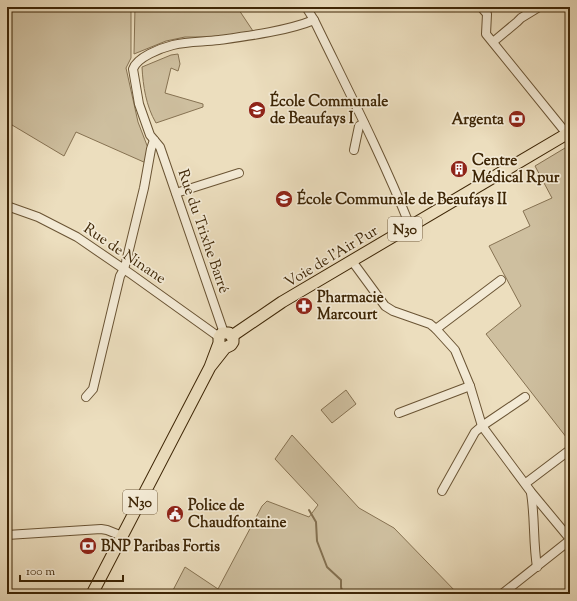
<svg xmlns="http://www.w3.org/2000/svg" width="577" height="601" font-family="'Sorts Mill Goudy',serif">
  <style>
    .green { fill: #cebf9f; stroke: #867252 }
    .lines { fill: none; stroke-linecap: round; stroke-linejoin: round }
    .stream { stroke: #836f4f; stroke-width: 2 }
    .minor-casing { stroke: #6a5434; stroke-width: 10 }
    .major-casing { stroke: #3e2606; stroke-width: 13 }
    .minor { stroke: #f3ead5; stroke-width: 8 }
    .major { stroke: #ecdebe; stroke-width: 11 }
    .labels { text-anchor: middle; stroke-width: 3.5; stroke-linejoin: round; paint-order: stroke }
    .shield { fill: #f3ead5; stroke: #746144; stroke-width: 1 }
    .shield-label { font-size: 14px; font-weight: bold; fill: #3e2606 }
    .poi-label { font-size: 15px; font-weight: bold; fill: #3e2606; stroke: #f3ead5; text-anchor: start }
    .street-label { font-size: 15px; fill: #3e2606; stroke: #f3ead5 }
  </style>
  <rect width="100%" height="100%" fill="#ecdebe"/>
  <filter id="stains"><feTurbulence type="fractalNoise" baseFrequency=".005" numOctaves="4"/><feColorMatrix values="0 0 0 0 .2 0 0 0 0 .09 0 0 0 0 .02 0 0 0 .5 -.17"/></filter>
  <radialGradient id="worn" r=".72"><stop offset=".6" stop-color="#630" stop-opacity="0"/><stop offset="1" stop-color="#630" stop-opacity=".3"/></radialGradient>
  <g class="green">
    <polygon points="7,7 131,7 131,58 126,68 138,122 148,148 146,163 76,132 64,156 7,122"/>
    <polygon points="135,7 237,7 253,31 214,37 185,37 166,41 134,54"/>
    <path d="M178,54L180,64L178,71L171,68L165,93L203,104V107L156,123C146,106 143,86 142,67L171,55Z"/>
    <polygon points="570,145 570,442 486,334 521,306 489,246 530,226 523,211 552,198 535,166"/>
    <polygon points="346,390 356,404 332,423 321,410"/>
    <polygon points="292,435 359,508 394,528 458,594 171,594 185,567 218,589 262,506 267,501 309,517 318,505 275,459"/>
  </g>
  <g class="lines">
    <polyline class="stream" points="309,510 316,522 317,541 327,567 341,580 341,587 343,594"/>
    <defs>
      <g id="minor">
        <path d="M306,7L314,20C347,88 382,156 410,226"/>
        <polyline points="481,7 487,14 486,34 567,134"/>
        <polyline points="493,42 517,22 521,18 539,7"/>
        <polyline points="354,150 359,126 364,123"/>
        <polyline points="176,193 239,173"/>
        <polyline points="7,206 38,217 77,237 131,274 219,337"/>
        <polyline points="352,261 385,306 393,311 430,324 436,329 455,350 470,386 482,426 531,492 570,539"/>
        <polyline points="436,329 501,280"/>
        <path d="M224,333L160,147L150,135L139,104L133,69C137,57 161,48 173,45C188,41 203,42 219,40C248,36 287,31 314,20"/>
        <polyline points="86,397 93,389 120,276 124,269 126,262 144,188 151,149 154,140"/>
        <polyline points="399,413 470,386"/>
        <polyline points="526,483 567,452"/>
        <polyline points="442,491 475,432 482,426 525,397"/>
        <path d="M531,493C535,517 533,542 537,567"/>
        <polyline points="7,535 101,529 107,530 122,536"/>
        <polyline points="502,594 570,540"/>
      </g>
      <g id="major">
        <polyline points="232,336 282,302 570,132"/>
        <polyline points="92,594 210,367 219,343 219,337 222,333 229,333 233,338 233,342 231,345 225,348 210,367"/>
      </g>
    </defs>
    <use href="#minor" class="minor-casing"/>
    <use href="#major" class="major-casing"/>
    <use href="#minor" class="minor"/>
    <use href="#major" class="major"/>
  </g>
  <defs>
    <symbol id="school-disc" viewBox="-11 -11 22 22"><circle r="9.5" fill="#8f2418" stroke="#f3ead5"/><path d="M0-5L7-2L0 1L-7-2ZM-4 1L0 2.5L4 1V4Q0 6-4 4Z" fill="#fff"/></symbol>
    <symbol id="bank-disc" viewBox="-11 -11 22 22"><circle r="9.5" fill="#8f2418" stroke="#f3ead5"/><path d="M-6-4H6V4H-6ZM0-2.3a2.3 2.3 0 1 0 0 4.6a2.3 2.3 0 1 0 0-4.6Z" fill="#fff"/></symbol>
    <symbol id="building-disc" viewBox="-11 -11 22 22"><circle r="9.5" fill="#8f2418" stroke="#f3ead5"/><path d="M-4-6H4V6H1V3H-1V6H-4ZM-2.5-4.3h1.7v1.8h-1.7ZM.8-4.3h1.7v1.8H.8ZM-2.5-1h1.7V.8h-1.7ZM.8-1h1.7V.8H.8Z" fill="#fff"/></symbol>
    <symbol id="pharmacy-disc" viewBox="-11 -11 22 22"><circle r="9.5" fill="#8f2418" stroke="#f3ead5"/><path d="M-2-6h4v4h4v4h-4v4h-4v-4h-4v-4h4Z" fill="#fff"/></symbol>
    <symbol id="civic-disc" viewBox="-11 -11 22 22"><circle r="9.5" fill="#8f2418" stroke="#f3ead5"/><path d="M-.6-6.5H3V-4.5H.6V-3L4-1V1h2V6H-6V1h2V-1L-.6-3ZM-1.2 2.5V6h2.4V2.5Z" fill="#fff"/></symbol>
  </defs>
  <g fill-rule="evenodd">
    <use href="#school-disc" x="247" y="100" width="20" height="20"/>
    <use href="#bank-disc" x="507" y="109" width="20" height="20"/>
    <use href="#building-disc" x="449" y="159" width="20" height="20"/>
    <use href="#school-disc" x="274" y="189" width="20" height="20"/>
    <use href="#pharmacy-disc" x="294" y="296" width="20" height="20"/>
    <use href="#civic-disc" x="165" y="504" width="20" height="20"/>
    <use href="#bank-disc" x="78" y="536" width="20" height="20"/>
  </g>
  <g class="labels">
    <g class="shield">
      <rect x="388" y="217" width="34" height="24" rx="3"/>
      <rect x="123" y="490" width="34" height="24" rx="3"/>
    </g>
    <g class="shield-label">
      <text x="405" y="234">N30</text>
      <text x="140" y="507">N30</text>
    </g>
    <g class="poi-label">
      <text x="270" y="106">École Communale<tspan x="270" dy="17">de Beaufays I</tspan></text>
      <text x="504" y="124" text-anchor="end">Argenta</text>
      <text x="472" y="165">Centre<tspan x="472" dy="17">Médical Rpur</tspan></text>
      <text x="297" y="204">École Communale de Beaufays II</text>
      <text x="317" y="302">Pharmacie<tspan x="317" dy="17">Marcourt</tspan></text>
      <text x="188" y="510">Police de<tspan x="188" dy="17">Chaudfontaine</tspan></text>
      <text x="101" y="551">BNP Paribas Fortis</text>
    </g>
    <g class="street-label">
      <text transform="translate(204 231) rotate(71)" y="5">Rue du Trixhe Barré</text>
      <text transform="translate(125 253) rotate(34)" y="5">Rue de Ninane</text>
      <text transform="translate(331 256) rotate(-31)" y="5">Voie de l'Air Pur</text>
    </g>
  </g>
  <rect width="577" height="601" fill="none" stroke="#ecdebe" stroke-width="24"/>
  <rect x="8" y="8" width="561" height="585" fill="none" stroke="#3e2606" stroke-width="2"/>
  <rect x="12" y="12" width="553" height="577" fill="none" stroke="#3e2606"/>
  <path d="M20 575v6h103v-6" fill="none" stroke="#3e2606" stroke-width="2"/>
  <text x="26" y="575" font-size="12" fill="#3e2606" stroke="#f3ead5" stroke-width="3" paint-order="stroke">100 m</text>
  <rect width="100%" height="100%" filter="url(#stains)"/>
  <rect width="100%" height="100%" fill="url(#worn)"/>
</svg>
